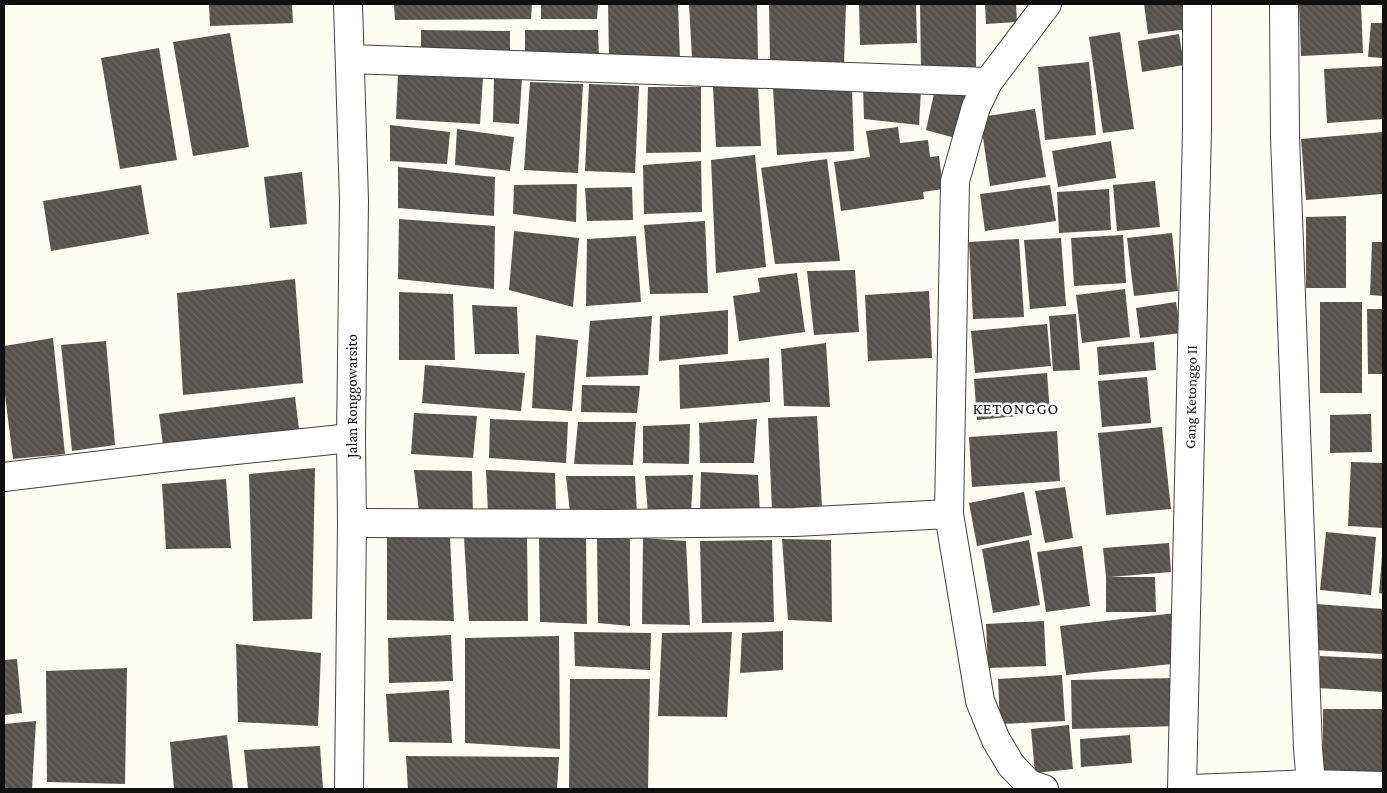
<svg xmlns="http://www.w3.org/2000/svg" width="1387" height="793" font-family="'Crimson Pro',serif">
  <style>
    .building { fill: url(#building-back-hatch) }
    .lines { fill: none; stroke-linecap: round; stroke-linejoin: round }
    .minor-casing { stroke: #424242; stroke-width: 30 }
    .minor { stroke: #fff; stroke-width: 28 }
    .labels { text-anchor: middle; stroke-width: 5; stroke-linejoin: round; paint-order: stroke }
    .street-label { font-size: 15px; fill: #0f0f0f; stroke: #fff }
    .neighbourhood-label { font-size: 16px; letter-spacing: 1px; fill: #0f0f0f; stroke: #fff }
  </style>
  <defs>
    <pattern id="building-back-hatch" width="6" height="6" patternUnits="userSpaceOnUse" patternTransform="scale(1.25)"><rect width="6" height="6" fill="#57514d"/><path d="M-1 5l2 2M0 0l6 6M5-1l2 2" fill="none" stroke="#6a6562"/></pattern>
  </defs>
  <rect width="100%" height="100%" fill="#fefcf3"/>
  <g class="building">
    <polygon points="209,4 292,4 293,23 210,26"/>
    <polygon points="394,4 532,4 531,19 395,20"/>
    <polygon points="541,4 598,4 597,19 541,19"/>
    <polygon points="608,4 678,4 680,59 609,56"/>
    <polygon points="689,4 757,4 758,61 692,58"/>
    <polygon points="769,4 846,4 844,65 770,61"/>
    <polygon points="859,4 916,4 917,43 860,45"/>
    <polygon points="920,4 976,4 976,68 921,68"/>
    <polygon points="985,4 1016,4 1017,22 986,24"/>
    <polygon points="1144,4 1185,4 1188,29 1148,34"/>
    <polygon points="1299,4 1361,4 1363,53 1301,56"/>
    <polygon points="1371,23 1383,23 1383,58 1368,57"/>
    <polygon points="421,30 510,31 510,57 421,54"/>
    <polygon points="525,30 598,30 599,59 525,56"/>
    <polygon points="1120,32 1134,129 1103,133 1089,37"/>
    <polygon points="230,33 249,147 193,156 173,42"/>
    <polygon points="1179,34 1184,65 1142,72 1138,41"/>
    <polygon points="159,48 177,160 120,169 101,58"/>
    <polygon points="1089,62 1096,135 1045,140 1038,67"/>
    <polygon points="1383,66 1383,119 1327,123 1324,69"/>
    <polygon points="398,74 483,77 480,124 396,119"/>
    <polygon points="494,78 522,78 519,124 493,122"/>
    <polygon points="530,82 583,84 578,173 524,170"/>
    <polygon points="589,84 639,86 635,173 585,171"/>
    <polygon points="863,85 921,90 919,125 864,119"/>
    <polygon points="648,87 701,87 701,152 646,153"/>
    <polygon points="713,87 758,87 761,146 716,147"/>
    <polygon points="773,88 852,89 854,151 777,155"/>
    <polygon points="935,89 970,91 959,139 926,130"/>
    <polygon points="1035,109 1046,177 990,186 980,117"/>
    <polygon points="390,125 450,132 447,164 390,161"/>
    <polygon points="898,127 900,143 928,140 930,157 939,156 943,189 923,192 924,199 841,211 834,162 870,157 866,131"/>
    <polygon points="457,129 514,137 510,171 455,165"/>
    <polygon points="1383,132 1383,194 1306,200 1301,139"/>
    <polygon points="1111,141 1116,178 1058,187 1052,151"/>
    <polygon points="755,155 766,267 716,273 711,160"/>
    <polygon points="827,159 840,261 775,264 761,168"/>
    <polygon points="701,161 702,212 644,214 643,165"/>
    <polygon points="398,167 495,177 494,216 398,208"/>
    <polygon points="302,172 307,224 270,228 264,177"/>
    <polygon points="1155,181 1160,227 1117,231 1113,185"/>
    <polygon points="577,184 576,222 513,214 514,185"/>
    <polygon points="141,185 149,234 51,251 43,201"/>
    <polygon points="1050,185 1056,221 985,231 980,194"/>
    <polygon points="632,187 633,220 587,221 585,188"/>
    <polygon points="1109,189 1111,230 1059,233 1057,192"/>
    <polygon points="1346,216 1346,288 1306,288 1306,217"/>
    <polygon points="399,219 495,226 494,289 398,279"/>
    <polygon points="705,221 708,293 650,294 644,225"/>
    <polygon points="514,231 579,238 573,307 509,290"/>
    <polygon points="1172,233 1178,291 1134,296 1127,238"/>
    <polygon points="1123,235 1126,283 1074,286 1071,238"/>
    <polygon points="636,236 641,302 586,306 587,239"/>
    <polygon points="1061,238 1066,306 1030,309 1024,240"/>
    <polygon points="1019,239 1024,317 973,319 969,242"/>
    <polygon points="1372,242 1383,242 1383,296 1370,295"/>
    <polygon points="855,270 859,332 814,335 807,271"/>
    <polygon points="797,273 805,332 739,341 733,296 760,292 758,278"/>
    <polygon points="295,279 303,383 183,395 177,293"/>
    <polygon points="1125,289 1130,337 1082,343 1076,295"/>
    <polygon points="929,291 932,358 868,361 865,295"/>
    <polygon points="399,292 453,294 455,360 399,360"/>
    <polygon points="1176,302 1181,333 1140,338 1136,308"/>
    <rect x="1320" y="302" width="42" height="91"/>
    <polygon points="472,305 517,307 519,354 475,354"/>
    <polygon points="1367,309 1383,309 1383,374 1368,374"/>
    <polygon points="728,310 728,354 659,361 660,316"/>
    <polygon points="1076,314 1080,370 1053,371 1049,316"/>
    <polygon points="652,316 648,375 586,377 590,321"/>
    <polygon points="1047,324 1051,366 975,373 971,331"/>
    <polygon points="536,335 578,340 572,411 532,408"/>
    <polygon points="53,338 65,454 13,459 4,387 4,346"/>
    <polygon points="106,341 115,445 72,451 61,345"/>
    <polygon points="1154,342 1156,370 1099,375 1097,347"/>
    <polygon points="826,343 830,407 784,406 781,349"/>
    <polygon points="769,358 770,402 680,409 679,365"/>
    <polygon points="425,365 525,373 521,411 422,403"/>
    <polygon points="1047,373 1050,413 977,420 974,379"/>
    <polygon points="1147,377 1151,423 1102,427 1098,381"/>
    <polygon points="582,385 640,386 637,413 581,412"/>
    <polygon points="295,397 300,437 164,453 159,414"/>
    <polygon points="414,413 477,416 473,458 411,454"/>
    <polygon points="1371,414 1372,452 1330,453 1330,415"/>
    <polygon points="817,416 822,509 772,511 768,418"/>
    <polygon points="490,419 568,422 566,463 489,458"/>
    <polygon points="757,419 754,463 700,463 699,423"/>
    <polygon points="578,422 636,422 633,465 574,464"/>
    <polygon points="690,424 689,464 643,463 643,426"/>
    <polygon points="1162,427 1171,509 1106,515 1098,433"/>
    <polygon points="1057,431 1060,481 972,487 969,437"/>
    <polygon points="1351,462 1383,463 1383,528 1348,526"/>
    <polygon points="315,468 312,619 253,621 249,474"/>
    <polygon points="414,470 472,471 473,515 419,511"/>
    <polygon points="486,470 555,473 556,514 488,512"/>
    <polygon points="701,472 758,475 760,514 700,513"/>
    <polygon points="693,475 691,513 648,513 645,476"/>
    <polygon points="566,476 635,476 637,514 570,512"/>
    <polygon points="226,479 231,548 166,549 162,484"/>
    <polygon points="1065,487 1073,538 1045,543 1035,491"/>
    <polygon points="1024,492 1032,535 977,546 969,503"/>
    <polygon points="1326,532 1376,537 1371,595 1320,590"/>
    <polygon points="527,536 528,621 469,621 464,538"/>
    <polygon points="539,536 586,539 587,624 540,622"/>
    <polygon points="387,537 450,537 454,621 387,620"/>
    <polygon points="597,537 630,539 630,626 598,623"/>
    <polygon points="643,538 686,541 690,625 642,624"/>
    <polygon points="782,539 831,540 832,622 788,620"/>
    <polygon points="772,540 774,622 702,623 700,541"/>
    <polygon points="1029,540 1040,605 993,613 982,549"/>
    <polygon points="1169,543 1171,572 1110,577 1155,577 1156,612 1106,612 1106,577 1103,548"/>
    <polygon points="1082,546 1090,606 1046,612 1037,552"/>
    <polygon points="1382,556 1383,556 1383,594 1379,593"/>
    <polygon points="1316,604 1383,609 1383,654 1313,650"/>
    <polygon points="1176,613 1181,663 1066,675 1060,626"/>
    <polygon points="1044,621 1046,666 988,668 986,624"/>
    <polygon points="783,631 783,670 740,673 742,633"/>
    <polygon points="574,632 651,633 650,670 575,666"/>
    <polygon points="732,632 727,717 658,716 662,633"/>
    <polygon points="451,635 453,681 389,683 388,638"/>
    <polygon points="559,636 560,749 465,743 465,638"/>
    <polygon points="236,644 321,653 318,726 238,722"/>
    <polygon points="1320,656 1383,659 1383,692 1318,688"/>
    <polygon points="17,659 22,713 4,715 4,660"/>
    <polygon points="127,668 125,784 47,782 46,671"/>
    <polygon points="1062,675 1065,721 1000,724 998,679"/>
    <polygon points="1178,678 1179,726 1072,729 1071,680"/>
    <polygon points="570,679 650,679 648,789 569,789"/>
    <polygon points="449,690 452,743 389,742 386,694"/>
    <rect x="1323" y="709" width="60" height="63"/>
    <polygon points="36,721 32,789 4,789 4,724"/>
    <polygon points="1069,725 1073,769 1035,773 1031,729"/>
    <polygon points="227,735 233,789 174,789 170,742"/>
    <polygon points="1130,735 1132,763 1081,767 1080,739"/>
    <polygon points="320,746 323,789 248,789 244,750"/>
    <polygon points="406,756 559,757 557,789 408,789"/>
  </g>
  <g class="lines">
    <defs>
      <g id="minor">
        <polyline points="348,4 354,201 351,438 352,523 349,789"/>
        <polyline points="1284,4 1285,137 1308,749 1311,784 1383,786"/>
        <polyline points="350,59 988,82"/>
        <polyline points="4,477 169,457 351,438"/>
        <polyline points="352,523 610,524 795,522 949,514"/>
        <polyline points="1044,789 1029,784 1011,765 996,740 980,701 949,514 955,181 976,107 988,82 1047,4"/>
        <polyline points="1182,789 1197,129 1197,4"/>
        <polyline points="1192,789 1311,784"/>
      </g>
    </defs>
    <use href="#minor" class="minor-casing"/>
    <use href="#minor" class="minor"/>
  </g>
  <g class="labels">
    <g class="street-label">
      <text transform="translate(352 396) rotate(-90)" y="5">Jalan Ronggowarsito</text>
      <text transform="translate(1191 397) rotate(-89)" y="5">Gang Ketonggo II</text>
    </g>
    <g class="neighbourhood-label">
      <text x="1016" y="414">KETONGGO</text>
    </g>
  </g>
  <rect width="1387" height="793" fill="none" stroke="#0f0f0f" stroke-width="10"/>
</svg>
